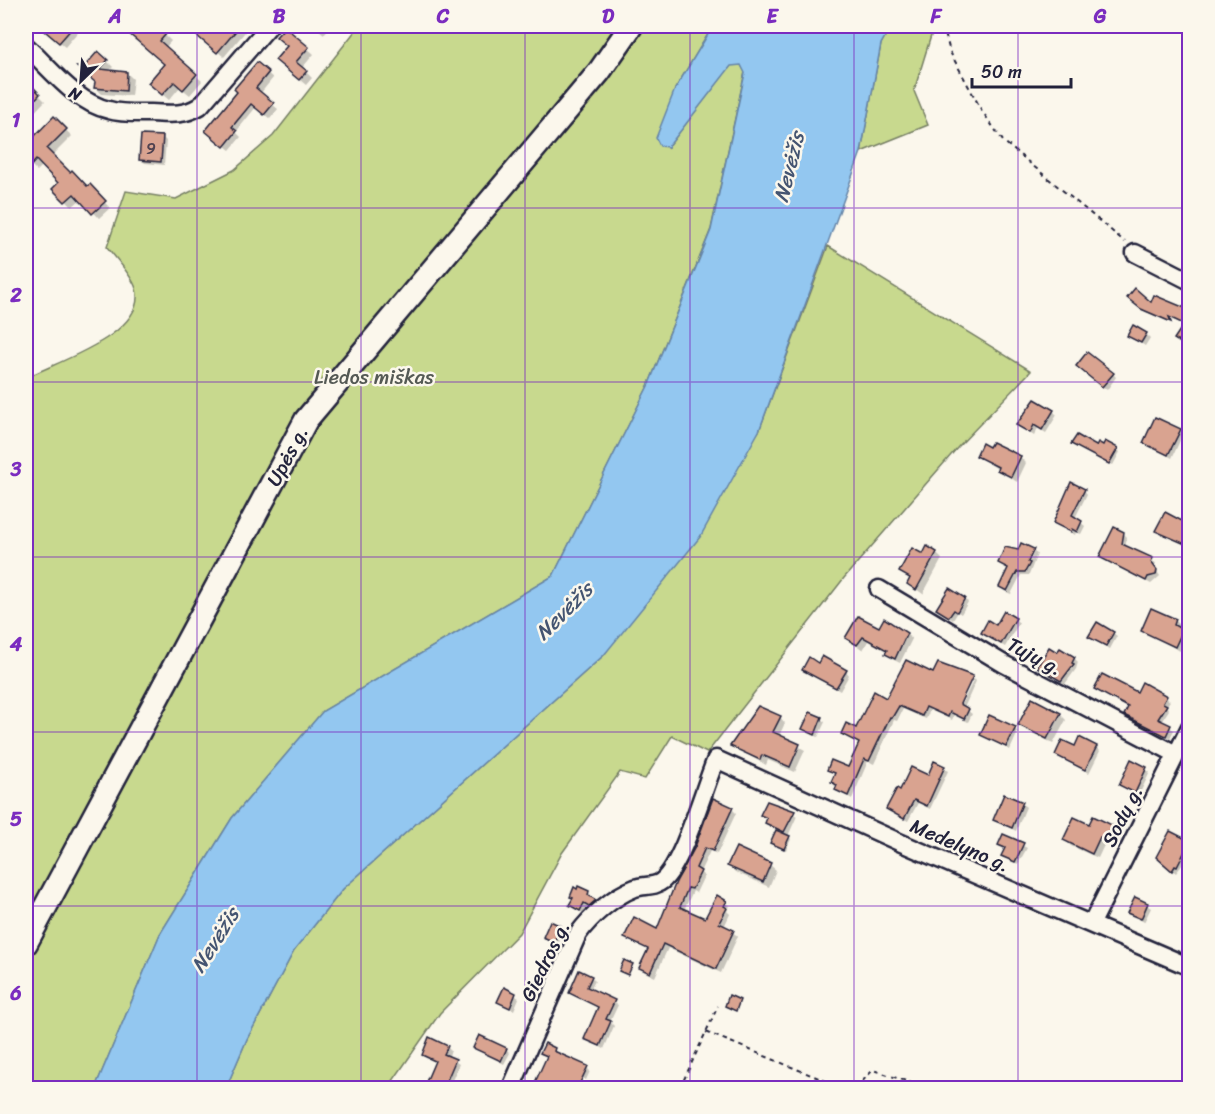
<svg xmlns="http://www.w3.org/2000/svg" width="1215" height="1114" font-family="Sriracha,sans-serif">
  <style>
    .green { fill: #c8d98e; stroke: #757e64; stroke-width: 1.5 }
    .water { fill: #93c7f0; stroke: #6685a8; stroke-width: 1.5 }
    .shadow { fill: #0003 }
    .building { fill: #d9a390; stroke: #22223b; stroke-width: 1.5 }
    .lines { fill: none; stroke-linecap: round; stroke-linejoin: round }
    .street-casing { stroke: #22223b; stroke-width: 21 }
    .secondary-casing { stroke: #22223b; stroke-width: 27 }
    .path { stroke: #22223b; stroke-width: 2; stroke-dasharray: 4.5 4.5; stroke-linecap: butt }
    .street { stroke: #fbf7ec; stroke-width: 16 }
    .secondary { stroke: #fbf7ec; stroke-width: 22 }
    .grid { fill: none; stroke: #7b2cbf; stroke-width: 1.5; stroke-opacity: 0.55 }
    .labels { text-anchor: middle; stroke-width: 5; stroke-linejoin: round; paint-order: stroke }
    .number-label { font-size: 16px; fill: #504250 }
    .park-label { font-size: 20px; fill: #545954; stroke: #fbf7ec }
    .street-label { font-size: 20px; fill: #22223b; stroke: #fbf7ec }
    .water-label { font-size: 21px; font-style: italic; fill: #445471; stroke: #fbf7ec }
    .neatline { fill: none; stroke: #7b2cbf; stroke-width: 2 }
    .grid-label { font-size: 20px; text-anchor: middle; font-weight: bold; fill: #7b2cbf }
  </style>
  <rect width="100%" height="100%" fill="#fbf7ec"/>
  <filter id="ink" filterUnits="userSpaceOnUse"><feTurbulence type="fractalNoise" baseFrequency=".0167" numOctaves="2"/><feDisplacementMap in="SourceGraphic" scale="12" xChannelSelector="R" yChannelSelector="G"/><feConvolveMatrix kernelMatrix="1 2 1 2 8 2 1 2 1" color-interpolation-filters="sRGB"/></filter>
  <g filter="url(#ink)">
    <g class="green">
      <path d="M359,26H713L675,89L668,147L731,65H741L745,72L711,229L649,384L553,576L323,711L232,818L160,934L95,1088H26V378C55,362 148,334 136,289C134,278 115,257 107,247L126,191L176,199L234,170L273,136Z"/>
      <polygon points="891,26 934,26 914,91 928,125 861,152 881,44"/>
      <polygon points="828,246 1031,371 958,447 844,578 707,753 672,736 645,779 620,772 562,853 519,933 440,1013 388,1088 226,1088 247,1039 294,951 343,889 604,655 759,431"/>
    </g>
    <polygon class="water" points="713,26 891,26 881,44 861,152 759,431 700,537 604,655 343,889 294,951 247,1039 226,1088 95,1088 160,934 232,818 323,711 553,576 649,384 711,230 745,73 741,65 731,66 668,147 660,146 656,138 675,89"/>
    <g class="shadow">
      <polygon points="38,26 81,26 82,27 65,47"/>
      <polygon points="91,26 106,26 107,27 101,34"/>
      <polygon points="122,26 155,26 171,41 165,48 202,81 190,95 180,87 169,100 156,89 166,65"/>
      <polygon points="208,26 238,26 245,32 224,57 199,36"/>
      <polygon points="314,26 331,26 324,34"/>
      <polygon points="285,29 314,54 302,68 312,78 306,85 283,66 288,47"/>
      <polygon points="99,53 113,67 109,71 127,73 133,79 131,96 102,94 96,88 96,82 85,69"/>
      <polygon points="257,64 273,78 260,94 278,109 270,119 256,107 236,132 241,137 230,150 212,136"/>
      <polygon points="26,82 45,101 26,121"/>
      <polygon points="54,119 72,136 52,156 87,188 89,186 110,208 99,218 81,199 72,207 55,189 61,183 43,165 37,171 26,160 26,147"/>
      <polygon points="162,137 166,141 164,165 145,163 141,160"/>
      <polygon points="1132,301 1190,317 1190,349 1176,339 1185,325 1170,319 1172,323 1146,312"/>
      <polygon points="1146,334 1150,338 1145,346 1129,335"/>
      <polygon points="1081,370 1113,374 1116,377 1107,390"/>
      <polygon points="1053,411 1057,415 1046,433 1038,428 1034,436 1018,425"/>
      <polygon points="1180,431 1183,434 1172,458 1145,442"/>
      <polygon points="1076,446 1117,449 1120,452 1113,465"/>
      <polygon points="978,456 1020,457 1026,463 1017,482"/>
      <polygon points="1084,490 1087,494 1075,518 1085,526 1081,534 1076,532 1075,535 1054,523"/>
      <polygon points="1185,524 1190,530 1190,547 1157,531"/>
      <polygon points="1123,533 1127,537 1125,548 1156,563 1154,567 1160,576 1151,584 1101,557"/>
      <polygon points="1034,552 1037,554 1029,575 1021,575 1011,594 1004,591 1001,587 1009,569 999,563 1026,570"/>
      <polygon points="936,553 942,559 923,594 909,584 911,580 901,572 923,556"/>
      <polygon points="964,599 968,602 961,614 958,612 953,620 938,609"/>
      <polygon points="1015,619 1019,623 1005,647 982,633"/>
      <polygon points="1175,620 1181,626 1179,629 1190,634 1190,649 1183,646 1180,651 1143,630"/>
      <polygon points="879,629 906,634 912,639 900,663 892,659 888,652 868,641 863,650 847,638"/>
      <polygon points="1113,633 1117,636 1110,649 1094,640"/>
      <polygon points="1058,654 1074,658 1078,662 1076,669 1065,684 1039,667"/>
      <polygon points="804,669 846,671 849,675 840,691"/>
      <polygon points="974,679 976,681 964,708 972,714 968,722 954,715 952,720 930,710 926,719 903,709 897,721 894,720 874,764 868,761 852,799 837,790 833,782 836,775 829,769 849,769 860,745 843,734 857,730 887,700 958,712"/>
      <polygon points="1096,689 1166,698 1170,701 1166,706 1169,710 1161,722 1174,730 1170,738 1129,718 1125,714 1129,708"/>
      <polygon points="1060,714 1066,720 1053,744 1020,724"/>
      <polygon points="780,717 785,723 779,736 805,750 795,772 768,760 766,765 732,746"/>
      <polygon points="821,719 825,722 818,737 804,729"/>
      <polygon points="1015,729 1018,732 1010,750 982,735"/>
      <polygon points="1096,747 1100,751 1089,773 1057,755 1076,748"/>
      <polygon points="1132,761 1150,772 1139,795 1121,785"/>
      <polygon points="935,763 948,771 930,809 918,803 908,821 891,812 888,809 901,792 928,777"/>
      <polygon points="1190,781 1190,791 1186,786"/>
      <polygon points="776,804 797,816 788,836 791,839 786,850 772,843 778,830 770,827 767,823 768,820 762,815"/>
      <polygon points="1022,804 1026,807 1016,831 995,820"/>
      <polygon points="732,809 736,813 717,854 710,851 700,872 704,876 696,893 693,891 684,910 706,920 726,902 730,906 727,911 730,914 724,927 738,936 721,973 668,948 655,977 645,972 641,968 649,950 626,937 658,931 677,882"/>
      <polygon points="1093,818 1113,828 1119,834 1114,845 1106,841 1098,858 1071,846 1065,840 1090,826"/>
      <polygon points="1171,833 1190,843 1190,855 1176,873 1161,861"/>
      <polygon points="1003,836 1027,848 1018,864 1003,856 1006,849 1000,844"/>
      <polygon points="770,865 776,870 769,887 735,872 729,866"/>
      <polygon points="575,890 588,892 599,904 594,909 588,906 584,913 574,909 571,905"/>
      <polygon points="1136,899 1151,908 1144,922 1129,913"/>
      <polygon points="560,927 564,931 558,945 544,937"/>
      <polygon points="591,977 595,981 590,990 618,1005 610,1022 614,1026 604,1049 586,1039 599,1008 571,993"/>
      <polygon points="504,989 519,998 514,1010 499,1002"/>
      <polygon points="447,1047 451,1051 448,1057 459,1064 451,1083 459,1088 438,1088 428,1082 436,1062 424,1054"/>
      <polygon points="475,1048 506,1049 510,1053 504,1064"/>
      <polygon points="554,1049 557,1054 587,1068 590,1071 586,1080 542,1053"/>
    </g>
    <g class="building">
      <polygon points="39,26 74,26 59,43"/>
      <polygon points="120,26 157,26 166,34 160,41 197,74 183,90 174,82 162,95 148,83 164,64"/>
      <polygon points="206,26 240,26 217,53 197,36"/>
      <polygon points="285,27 309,47 296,62 307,71 299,80 275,60 287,46 276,37"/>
      <polygon points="98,51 108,60 100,69 127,72 126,91 94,88 95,82 77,67 84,67"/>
      <polygon points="257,62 269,72 256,88 274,103 264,115 251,104 232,127 237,131 224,147 205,131 237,92 234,89"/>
      <polygon points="26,80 40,94 26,109"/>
      <polygon points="54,116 67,129 47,149 70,172 72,170 87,186 90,184 106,201 92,214 74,194 65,202 52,189 58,183 36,160 26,171 26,145"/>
      <polygon points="141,135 163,136 161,162 139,160"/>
      <polygon points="1135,288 1151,302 1154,295 1190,310 1190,349 1174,339 1184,324 1169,317 1171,322 1141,309 1127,298"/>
      <polygon points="1133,325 1147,333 1141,343 1127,336"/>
      <polygon points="1087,352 1114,373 1102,387 1076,366"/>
      <polygon points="1035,399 1054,410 1042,430 1034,425 1030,433 1016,425"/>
      <polygon points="1155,417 1181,429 1168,455 1143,443"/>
      <polygon points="1077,435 1096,446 1098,442 1103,445 1105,441 1118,448 1109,464 1071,444"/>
      <polygon points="992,442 1021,456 1011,477 997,470 998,467 976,456 982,443 989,447"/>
      <polygon points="1071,482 1085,489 1072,515 1082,521 1077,532 1072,529 1071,532 1053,523"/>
      <polygon points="1165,512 1186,523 1184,526 1190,528 1190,546 1155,531"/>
      <polygon points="1114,527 1124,532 1122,544 1153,558 1151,562 1157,570 1156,575 1148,577 1146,581 1099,557"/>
      <polygon points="1021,543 1034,549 1028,562 1030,563 1025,572 1017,572 1007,591 999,587 1008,568 998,563 1005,547 1018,550"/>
      <polygon points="927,546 937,552 916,590 907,584 910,578 899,572 912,548 923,554"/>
      <polygon points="949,588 965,598 957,612 954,610 949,617 936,609"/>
      <polygon points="1151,608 1176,619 1174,625 1183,630 1175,647 1141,631"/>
      <polygon points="1004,611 1016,618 1001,644 981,633 988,620 996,625"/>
      <polygon points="858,616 879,627 884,618 907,633 895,659 885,654 887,650 863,637 857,645 845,638"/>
      <polygon points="1097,622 1114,632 1106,646 1088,637"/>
      <polygon points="1049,647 1057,652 1060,648 1075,657 1072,663 1074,664 1061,681 1037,667"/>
      <polygon points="822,656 847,670 836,688 802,670 809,657 818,663"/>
      <polygon points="906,660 933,673 938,663 973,676 960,704 969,709 964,719 950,712 948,717 926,707 922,716 899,706 892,718 890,717 869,761 864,759 848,796 835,790 837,785 831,782 835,773 827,770 831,760 848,767 859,743 841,734 846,723 856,728 874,691 886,698"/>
      <polygon points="1102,674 1137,692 1142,682 1167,696 1163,703 1167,705 1158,719 1171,725 1166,736 1124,715 1128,707 1094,689"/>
      <polygon points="1032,698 1061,713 1047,739 1018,725"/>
      <polygon points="758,706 781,716 773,732 800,744 790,767 762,755 760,760 730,746"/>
      <polygon points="810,712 822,717 815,735 802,729"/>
      <polygon points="989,715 1016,727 1006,747 980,735"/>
      <polygon points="1079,737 1097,746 1085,770 1055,755 1062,740 1075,746"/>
      <polygon points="1131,759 1147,767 1135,793 1119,785"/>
      <polygon points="934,761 945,766 927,806 914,800 904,819 886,809 897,788 900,790 911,767 928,775"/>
      <polygon points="1004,794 1023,802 1012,828 993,820"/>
      <polygon points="713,798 733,807 713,851 705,848 696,868 701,871 692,889 688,888 680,907 705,918 717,895 727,901 724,906 727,908 719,923 734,930 716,969 663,944 650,973 639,968 648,949 624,938 634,917 657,929 676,882 695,847"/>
      <polygon points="767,801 795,811 784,832 765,823 767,818 760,815"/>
      <polygon points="1093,816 1114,826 1108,840 1100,837 1092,854 1063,840 1074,817 1089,824"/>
      <polygon points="776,830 790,836 784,849 770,843"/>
      <polygon points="1170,831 1190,841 1177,867 1175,866 1172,871 1156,857"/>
      <polygon points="1003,834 1024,843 1015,862 1001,856 1005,848 998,845"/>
      <polygon points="736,847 771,863 763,882 727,866"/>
      <polygon points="578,886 589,891 588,895 596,900 589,906 584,903 580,911 569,905 573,898 570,897 574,887 577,889"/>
      <polygon points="1135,897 1148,903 1141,919 1127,913"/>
      <polygon points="550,921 561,926 554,942 543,937"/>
      <polygon points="624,960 633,964 628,975 619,971"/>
      <polygon points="579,970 592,976 587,987 615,1000 606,1019 611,1021 600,1046 584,1039 598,1007 569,993"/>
      <polygon points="504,987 516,993 510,1008 497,1002"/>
      <polygon points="729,995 740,1000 736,1011 725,1006"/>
      <polygon points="479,1035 507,1048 501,1061 473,1048"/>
      <polygon points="429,1037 448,1046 444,1054 456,1059 447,1080 467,1089 441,1089 426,1082 435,1061 422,1055"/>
      <polygon points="545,1043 555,1048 554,1051 588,1066 577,1089 532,1089 547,1056 540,1053"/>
    </g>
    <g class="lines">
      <defs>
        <g id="street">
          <path d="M26,46C50,68 76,103 109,110C122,114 138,113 151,113C169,114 184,116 200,106L269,26"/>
          <polyline points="1135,253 1190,281"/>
          <polyline points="879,589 1004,664 1176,754"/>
          <polyline points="1092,923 1190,727"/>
          <path d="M511,1088L578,934C591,916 614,896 635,888C644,885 655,887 662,881C683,864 704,787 716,759L899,842L1190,967"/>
        </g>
        <polyline id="secondary" points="26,943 306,420 599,72 631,26"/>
      </defs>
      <use href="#street" class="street-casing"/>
      <use href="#secondary" class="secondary-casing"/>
      <g class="path">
        <polyline points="943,26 950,52 982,111 1003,141 1125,242"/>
        <polyline points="706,1032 843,1088"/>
        <polyline points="680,1088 718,1006"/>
        <polyline points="856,1088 873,1070 927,1088"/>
      </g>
      <use href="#street" class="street"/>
      <use href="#secondary" class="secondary"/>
    </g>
  </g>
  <path class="grid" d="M197,26V1088M361,26V1088M525,26V1088M690,26V1088M854,26V1088M1018,26V1088M26,208H1190M26,382H1190M26,557H1190M26,732H1190M26,906H1190"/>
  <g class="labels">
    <g class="number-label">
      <text x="151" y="154">9</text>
    </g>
    <g class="park-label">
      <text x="374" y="384">Liedos miškas</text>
    </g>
    <g class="street-label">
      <text transform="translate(287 456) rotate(-62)" y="7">Upės g.</text>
      <text transform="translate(1035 656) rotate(28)" y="7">Tujų g.</text>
      <text transform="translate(1122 816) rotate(-63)" y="7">Sodų g.</text>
      <text transform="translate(960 845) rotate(23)" y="7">Medelyno g.</text>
      <text transform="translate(545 961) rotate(-64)" y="7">Giedros g.</text>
    </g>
    <g class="water-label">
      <text transform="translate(789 167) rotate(-76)" y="7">Nevėžis</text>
      <text transform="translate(564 611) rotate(-45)" y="7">Nevėžis</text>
      <text transform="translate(215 940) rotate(-58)" y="7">Nevėžis</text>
    </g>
  </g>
  <rect width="1215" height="1114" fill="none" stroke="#fbf7ec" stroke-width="66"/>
  <g transform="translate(81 81) rotate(205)" stroke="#fbf7ec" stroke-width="4.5" paint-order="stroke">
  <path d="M0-4.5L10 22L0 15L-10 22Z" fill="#22223b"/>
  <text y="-9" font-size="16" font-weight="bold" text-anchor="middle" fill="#22223b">N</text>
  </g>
  <path d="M972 78v9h99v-9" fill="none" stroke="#22223b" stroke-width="3"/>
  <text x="981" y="78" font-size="18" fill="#22223b" stroke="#fbf7ec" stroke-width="4.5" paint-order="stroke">50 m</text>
  <rect x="33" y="33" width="1149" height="1048" class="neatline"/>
  <g class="grid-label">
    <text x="115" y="23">A</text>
    <text x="279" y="23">B</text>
    <text x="443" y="23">C</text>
    <text x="608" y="23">D</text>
    <text x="772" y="23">E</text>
    <text x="936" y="23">F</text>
    <text x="1100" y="23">G</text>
    <text x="16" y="127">1</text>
    <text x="16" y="302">2</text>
    <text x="16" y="476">3</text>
    <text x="16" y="651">4</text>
    <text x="16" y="826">5</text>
    <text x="16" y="1000">6</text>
  </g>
</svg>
